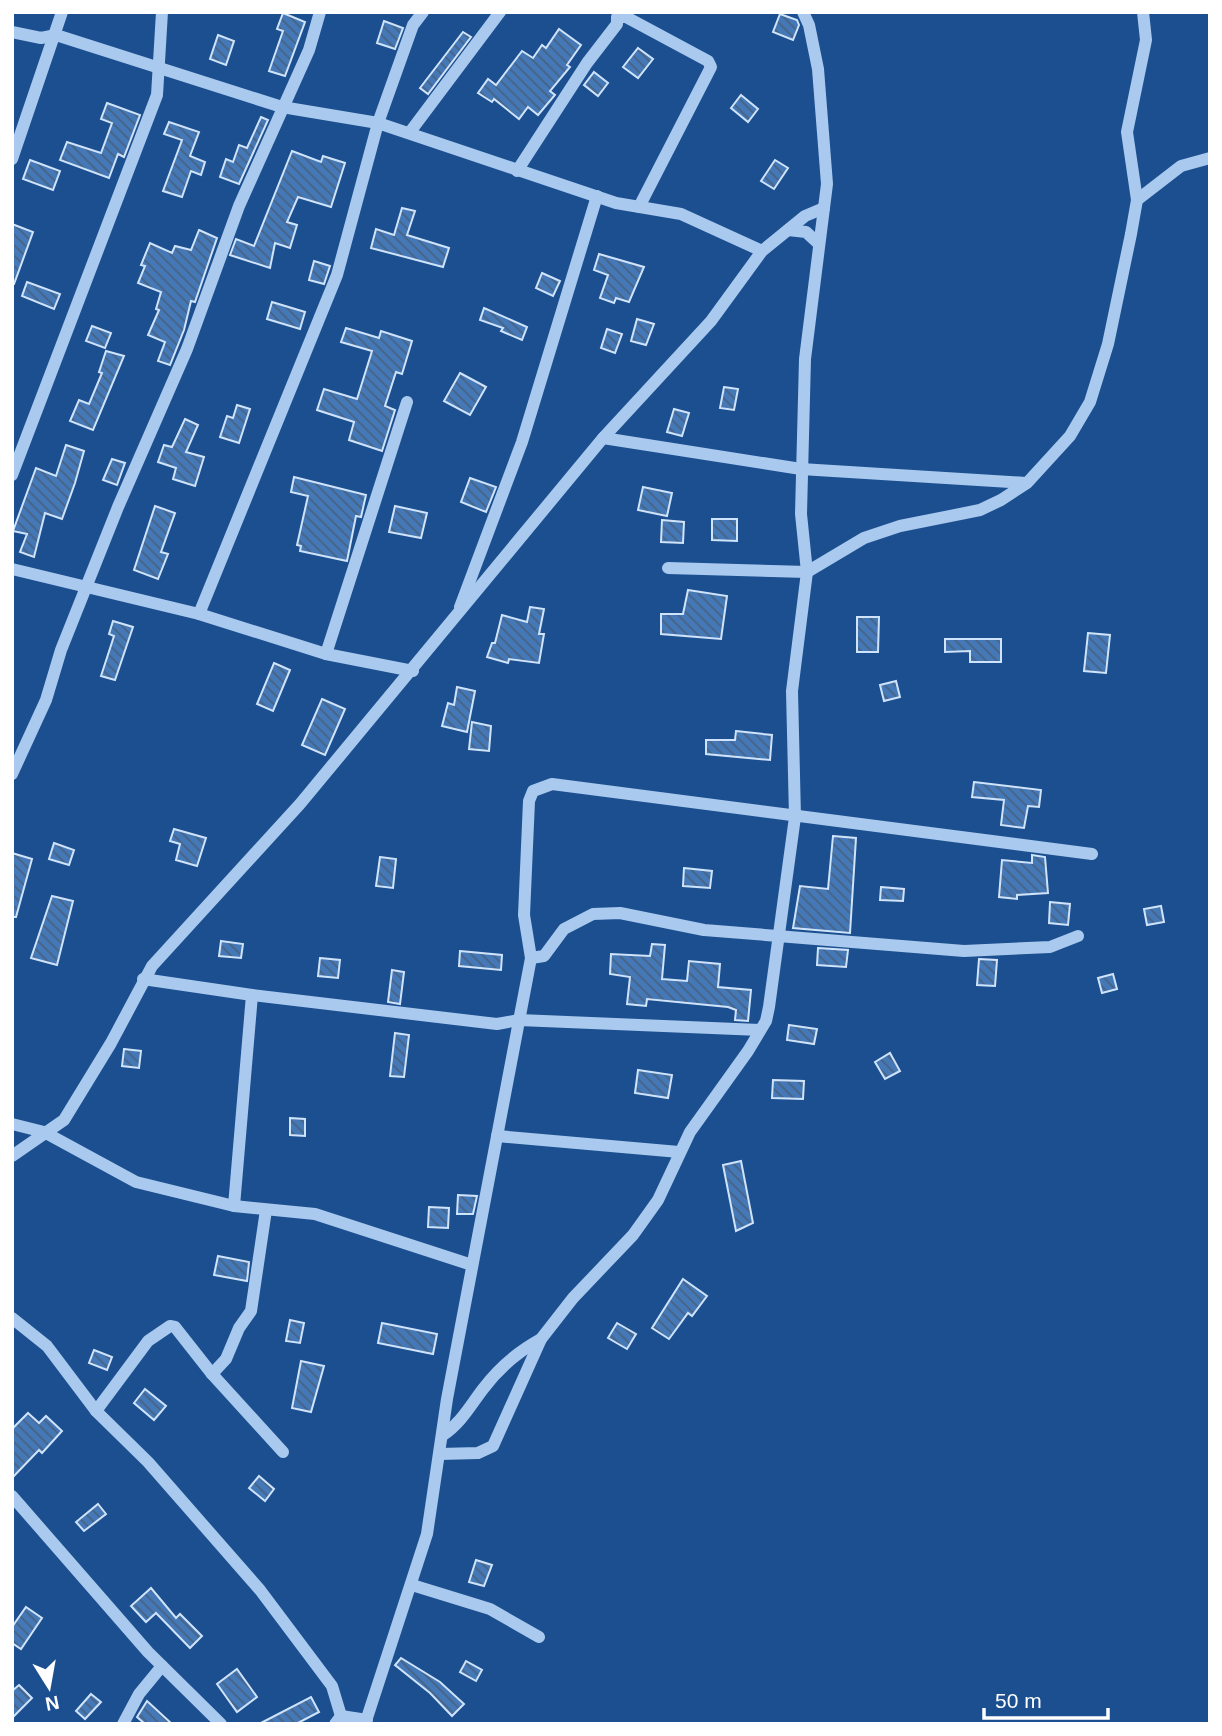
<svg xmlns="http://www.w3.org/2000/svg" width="1222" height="1736" font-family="Helvetica,sans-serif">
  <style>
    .building { fill: url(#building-back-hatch); stroke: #cfe3fa; stroke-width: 2 }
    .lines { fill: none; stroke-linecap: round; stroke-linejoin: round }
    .minor { stroke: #a9c9ee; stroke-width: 12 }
  </style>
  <defs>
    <pattern id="building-back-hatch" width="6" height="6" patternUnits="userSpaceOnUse" patternTransform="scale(1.75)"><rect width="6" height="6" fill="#4478b7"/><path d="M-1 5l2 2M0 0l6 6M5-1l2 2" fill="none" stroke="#486282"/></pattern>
  </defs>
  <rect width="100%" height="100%" fill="#1b4f8f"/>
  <g class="building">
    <polygon points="283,13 305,22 285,76 269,71 283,31 277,29"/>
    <polygon points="780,14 797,20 799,25 793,40 773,32"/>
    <polygon points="384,21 403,28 395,49 377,43"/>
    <polygon points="559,29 581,45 567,65 570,67 550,91 555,95 538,115 528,107 519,119 494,99 492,102 478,93 488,79 496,85 522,51 533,58 542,45 546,48"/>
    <polygon points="463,32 471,37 428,94 420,88"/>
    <polygon points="218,35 234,41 226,65 210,59"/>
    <polygon points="638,48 653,59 638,78 623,67"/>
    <polygon points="594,72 608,83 598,96 584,85"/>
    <polygon points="741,95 758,109 748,122 731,108"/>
    <polygon points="107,103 140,115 124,157 118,154 109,178 60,160 67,142 101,153 112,123 101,119"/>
    <polygon points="261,117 268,120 239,184 220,177 226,159 233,162 239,145 247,148"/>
    <polygon points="169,122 199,132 190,156 205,162 201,175 191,171 182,197 163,191 182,140 164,134"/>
    <polygon points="292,151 321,162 323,156 345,163 331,207 298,197 287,222 297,225 290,248 275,243 270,268 230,255 236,239 254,246"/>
    <polygon points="30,160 60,171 53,190 23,179"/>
    <polygon points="775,160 788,168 774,189 761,181"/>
    <polygon points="402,208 415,211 407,235 449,248 443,267 371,248 376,229 394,235"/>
    <polygon points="12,224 33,232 14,284 12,284"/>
    <polygon points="199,230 217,238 195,302 191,301 184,330 170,365 158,361 165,342 148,335 159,310 156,309 161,292 138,283 145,266 141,265 150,243 172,253 175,246 191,250"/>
    <polygon points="599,254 644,267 629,302 616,298 614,303 600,298 608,275 594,270"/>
    <polygon points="314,261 330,266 324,284 309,280"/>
    <polygon points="542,273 560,281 553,296 536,288"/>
    <polygon points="27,282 60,294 54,309 22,296"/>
    <polygon points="272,302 305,312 300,329 267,319"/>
    <polygon points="484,308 527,327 522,340 501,331 503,328 480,320"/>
    <polygon points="637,319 654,324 646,345 631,341"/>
    <polygon points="92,326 111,333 105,348 86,341"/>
    <polygon points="346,328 379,338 381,331 412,341 402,374 396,372 385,406 395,410 382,451 349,440 354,422 317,410 324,389 357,399 372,351 341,342"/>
    <polygon points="607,329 622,334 615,353 601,348"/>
    <polygon points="106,351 124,356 93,430 70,421 79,400 89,404 102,373 99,372"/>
    <polygon points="460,373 486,387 470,415 444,401"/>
    <polygon points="724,387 738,389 734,410 720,408"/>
    <polygon points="237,405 250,409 239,443 220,437 227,416 233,418"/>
    <polygon points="674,409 689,413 682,436 667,432"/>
    <polygon points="185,419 198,425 186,452 204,457 195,486 173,479 176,468 158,462 164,445 172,447"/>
    <polygon points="66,445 84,451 75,483 62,519 45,513 34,557 20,552 27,534 13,531 36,468 56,476"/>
    <polygon points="112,459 125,463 117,485 103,480"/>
    <polygon points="294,477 366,495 361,517 356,516 347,561 300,551 301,546 297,545 308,496 291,492"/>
    <polygon points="470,478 496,487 486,512 461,502"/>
    <polygon points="643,487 672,493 667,516 638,510"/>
    <polygon points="155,506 175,513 161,552 168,554 158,579 134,570"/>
    <polygon points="395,506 427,513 421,538 389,532"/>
    <polygon points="712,519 737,519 737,541 712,540"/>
    <polygon points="662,520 684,522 683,543 661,542"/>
    <polygon points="688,590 727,596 721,639 661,634 661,614 683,614"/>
    <polygon points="530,607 544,609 539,634 544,634 539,663 509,659 508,663 487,657 492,643 495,643 502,615 527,622"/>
    <polygon points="857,617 879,617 878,652 857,652"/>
    <polygon points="113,621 133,627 115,680 101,676 114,636 109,634"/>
    <polygon points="1088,633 1110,635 1106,673 1084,671"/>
    <polygon points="945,639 1001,639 1001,662 970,662 970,651 945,652"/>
    <polygon points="274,663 290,670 273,711 257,704"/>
    <polygon points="896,681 900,697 884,701 880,685"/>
    <polygon points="457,687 475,691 467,732 442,726 448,703 454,705"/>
    <polygon points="322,699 345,709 325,755 302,745"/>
    <polygon points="472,722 491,726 489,751 469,749"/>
    <polygon points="736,731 772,735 770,760 706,754 706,740 735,740"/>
    <polygon points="974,782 1041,790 1039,807 1028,806 1024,828 1001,825 1004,800 972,797"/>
    <polygon points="174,829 206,838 197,866 176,860 180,844 170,841"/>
    <polygon points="833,836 856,838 850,933 793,928 800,886 828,889"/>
    <polygon points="54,843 74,850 69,865 49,859"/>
    <polygon points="12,853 32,859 16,917 12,917"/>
    <polygon points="1032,855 1045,857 1048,893 1017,895 1017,899 999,897 1002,860 1032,863"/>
    <polygon points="380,857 396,859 393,888 376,886"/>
    <polygon points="684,868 712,871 710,888 683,886"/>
    <polygon points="881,887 904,889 903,901 880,900"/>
    <polygon points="52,896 73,901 57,965 31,958"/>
    <polygon points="1050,902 1070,904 1068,925 1049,923"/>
    <polygon points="1161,906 1164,922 1147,925 1144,909"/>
    <polygon points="221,941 243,944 241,958 219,956"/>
    <polygon points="652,944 665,945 662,979 687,981 689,961 720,964 718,987 751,990 748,1021 735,1020 736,1010 728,1007 647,999 646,1006 627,1004 630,977 610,974 611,954 650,956"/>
    <polygon points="818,948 848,950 846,967 817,965"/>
    <polygon points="460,951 502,955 501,970 459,966"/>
    <polygon points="320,958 340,960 338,978 318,976"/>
    <polygon points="979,959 997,960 995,986 977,985"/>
    <polygon points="392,970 404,972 400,1004 388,1002"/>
    <polygon points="1113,974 1117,989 1102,993 1098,978"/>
    <polygon points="789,1025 817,1029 814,1044 787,1040"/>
    <polygon points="395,1033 409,1035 404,1077 390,1076"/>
    <polygon points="124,1049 141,1051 139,1068 122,1066"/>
    <polygon points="890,1053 900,1071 885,1079 875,1062"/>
    <polygon points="638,1070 672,1075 668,1098 635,1093"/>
    <polygon points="773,1080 804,1081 803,1099 772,1098"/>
    <polygon points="290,1118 305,1119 305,1136 290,1135"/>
    <polygon points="741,1161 753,1223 736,1231 723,1165"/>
    <polygon points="458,1195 477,1196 473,1214 457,1214"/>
    <polygon points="429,1207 449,1208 448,1228 428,1227"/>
    <polygon points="218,1256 249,1262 247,1281 214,1275"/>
    <polygon points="683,1279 707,1296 692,1316 688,1313 669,1339 652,1328"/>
    <polygon points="290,1320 304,1323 300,1343 286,1341"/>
    <polygon points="382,1323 437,1334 433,1354 378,1343"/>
    <polygon points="617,1323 636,1334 627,1349 608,1338"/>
    <polygon points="94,1350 112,1357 107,1370 89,1363"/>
    <polygon points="301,1361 324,1366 311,1412 292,1408"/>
    <polygon points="145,1389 166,1406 154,1420 134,1403"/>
    <polygon points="28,1413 39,1423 46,1416 62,1431 42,1453 39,1450 12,1478 12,1429"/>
    <polygon points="259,1476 274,1489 265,1501 249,1488"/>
    <polygon points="98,1504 106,1514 84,1531 76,1522"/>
    <polygon points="476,1560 492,1565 484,1586 469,1582"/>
    <polygon points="151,1588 176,1618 180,1614 202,1636 190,1648 156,1613 146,1622 131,1606"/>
    <polygon points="26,1607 42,1618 21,1649 12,1643 12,1627"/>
    <polygon points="401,1658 440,1682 464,1704 452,1716 430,1693 395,1665"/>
    <polygon points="466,1661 482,1670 476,1681 460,1672"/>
    <polygon points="237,1669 257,1697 237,1712 217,1684"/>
    <polygon points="19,1685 32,1698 12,1718 12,1691"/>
    <polygon points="91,1694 101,1702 85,1719 76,1711"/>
    <polygon points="311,1697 319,1712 296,1724 259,1724"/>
    <polygon points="147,1701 172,1724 145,1724 137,1717"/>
  </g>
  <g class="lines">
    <g class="minor">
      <polyline points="12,32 41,38 56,35 282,107 378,123 616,203 681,214 762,251"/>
      <polyline points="410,132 500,12"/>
      <polyline points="12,159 62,12"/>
      <polyline points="517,171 587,63 617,24 617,17 626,17 708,61 711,67 639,207"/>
      <polyline points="1137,200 1181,166 1210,158"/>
      <polyline points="788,230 806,232 818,243"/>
      <polyline points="603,438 801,469 1026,483"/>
      <polyline points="12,475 157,95 162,12"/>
      <polyline points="668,568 807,572 864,538 900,526 980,510 1001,500 1027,483 1070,436 1090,402 1108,344 1131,234 1137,200 1127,132 1146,40 1143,12"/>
      <polyline points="12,569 199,614 326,654 413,671"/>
      <polyline points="460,607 522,442 597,196"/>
      <polyline points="199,614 337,275 378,123 413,25 423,12"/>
      <polyline points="326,654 407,402"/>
      <polyline points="12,774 46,700 61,650 118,507 187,349 239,206 309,50 320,12"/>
      <polyline points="531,958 544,956 564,929 593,914 620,913 704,930 964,951 1050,947 1078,936"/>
      <polyline points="143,979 252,995 497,1024 519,1020 760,1030"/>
      <polyline points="12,1124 44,1132 136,1182 234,1206 315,1214 472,1265"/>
      <polyline points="497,1136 679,1152"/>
      <polyline points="12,1156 64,1120 111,1043 152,966 300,804 603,438 711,321 762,251 805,216 824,208"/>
      <polyline points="234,1206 252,995"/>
      <polyline points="12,1318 47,1346 96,1411 148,1462 260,1590 332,1686 341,1716"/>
      <polyline points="212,1374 226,1359 239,1328 251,1311 266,1210"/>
      <polyline points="96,1411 148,1341 170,1326 175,1327 212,1374 283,1452"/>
      <path d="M443,1435C461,1423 470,1406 483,1389C498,1369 519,1351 541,1339"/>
      <polyline points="440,1454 478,1453 493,1446 541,1339 573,1298 633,1235 658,1200 690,1132 748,1051 766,1021 769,1007 795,817 792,691 807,572 801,514 805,359 827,184 818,69 809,25 803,12"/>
      <polyline points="12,1496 148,1652 221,1724"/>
      <polyline points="412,1585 490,1609 539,1637"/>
      <polyline points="123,1724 139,1694 162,1666"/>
      <polyline points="335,1724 341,1716 367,1720"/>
      <polyline points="365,1724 427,1534 447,1399 531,958 524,915 529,801 533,791 552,784 1092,854"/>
    </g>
  </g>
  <rect width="1222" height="1736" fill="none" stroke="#ffffff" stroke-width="28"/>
  <g transform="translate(49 1687) rotate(169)" stroke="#1b4f8f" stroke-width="5" paint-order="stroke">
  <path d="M0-5L12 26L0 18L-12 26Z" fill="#ffffff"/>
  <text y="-10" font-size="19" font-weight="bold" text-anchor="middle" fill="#ffffff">N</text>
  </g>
  <path d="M984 1708v10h124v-10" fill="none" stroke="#ffffff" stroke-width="3.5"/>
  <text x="995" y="1708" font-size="21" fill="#ffffff" stroke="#1b4f8f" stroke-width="5" paint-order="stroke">50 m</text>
</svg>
